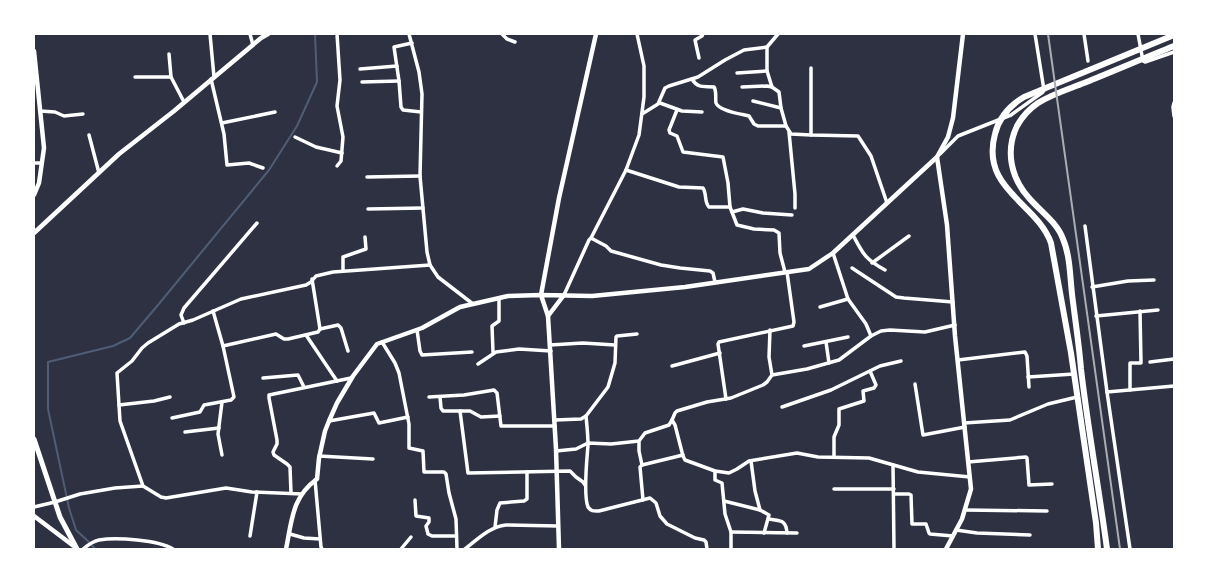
<svg xmlns="http://www.w3.org/2000/svg" width="1208" height="583" font-family="Montserrat,sans-serif">
  <style>
    .lines { fill: none; stroke-linecap: round; stroke-linejoin: round }
    .stream { stroke: #4f5d75; stroke-width: 2 }
    .minor { stroke: #fff; stroke-width: 3.5 }
    .tertiary { stroke: #fff; stroke-width: 4.5 }
    .secondary { stroke: #fff; stroke-width: 5 }
    .primary { stroke: #fff; stroke-width: 6 }
    .rail { stroke: #abadb3; stroke-width: 2 }
  </style>
  <rect width="100%" height="100%" fill="#2d3142"/>
  <g class="lines">
    <polyline class="stream" points="95,549 90,543 76,530 69,508 48,409 48,362 113,346 130,338 158,305 269,170 297,126 317,82 315,34"/>
    <g class="minor">
      <polyline points="210,34 214,77"/>
      <polyline points="250,34 253,45"/>
      <polyline points="337,34 340,80 337,106 343,137 341,161 337,166"/>
      <polyline points="409,34 419,72 422,94 420,176 427,252 430,265 438,277 473,304"/>
      <polyline points="502,34 507,39 515,42"/>
      <polyline points="1084,34 1088,61"/>
      <polyline points="1138,34 1143,61 1145,62 1174,52"/>
      <polyline points="412,43 394,47 399,81 401,107 403,110 421,112"/>
      <polyline points="169,54 171,77 184,102"/>
      <polyline points="699,58 695,40 702,36 703,34"/>
      <polyline points="811,68 811,135 858,136 871,156 887,203"/>
      <polyline points="360,69 397,66"/>
      <polyline points="737,73 767,71"/>
      <polyline points="135,77 171,77"/>
      <polyline points="211,79 224,134 227,165 249,163 263,168"/>
      <path d="M692,79C698,89 704,86 714,87C717,92 715,98 716,103C719,111 741,114 749,116L754,124L758,126H786"/>
      <polyline points="362,82 399,81"/>
      <polyline points="742,87 767,86 772,87 767,71 767,47"/>
      <polyline points="772,87 779,92 781,108"/>
      <polyline points="753,101 781,108 786,126 791,134 811,135"/>
      <polyline points="660,103 682,111 702,112"/>
      <polyline points="1174,103 1173,107 1174,116"/>
      <polyline points="677,110 669,130 670,133 677,136 683,152 723,157 728,183 730,207 737,225 754,229 774,230 779,233 780,253 785,272"/>
      <polyline points="40,111 55,112 64,116 83,114"/>
      <polyline points="642,114 658,104 665,88 669,86 698,77 725,60 744,50 767,47 778,34"/>
      <polyline points="222,123 275,112"/>
      <polyline points="789,132 795,194 795,208"/>
      <polyline points="89,135 99,173"/>
      <polyline points="295,137 316,147 342,153"/>
      <polyline points="940,154 958,136 1011,115 1043,92 1044,90 1035,34"/>
      <polyline points="34,163 42,163"/>
      <path d="M626,170L679,187L703,188C707,194 704,202 709,207H730"/>
      <polyline points="367,177 420,176"/>
      <polyline points="368,209 423,208"/>
      <polyline points="732,212 743,209 763,213 792,215"/>
      <polyline points="1085,226 1107,392 1130,549"/>
      <path d="M853,235C863,254 865,259 885,270"/>
      <polyline points="591,238 606,246 611,251 661,265 680,268 710,271 713,273 715,282"/>
      <polyline points="833,253 848,299 866,324 871,336"/>
      <polyline points="872,263 909,236"/>
      <polyline points="852,268 896,297 904,298 953,302"/>
      <polyline points="343,271 343,257 366,249 365,237"/>
      <polyline points="1092,287 1128,281 1154,280"/>
      <polyline points="564,295 589,240 591,238 626,170 639,135 644,97 644,66 637,34"/>
      <polyline points="820,307 848,299"/>
      <polyline points="1096,316 1158,310"/>
      <polyline points="184,323 181,315 184,308 257,223"/>
      <polyline points="320,329 338,325 341,328 348,351"/>
      <polyline points="417,330 420,351 422,355 472,352"/>
      <polyline points="770,330 769,357 772,375"/>
      <polyline points="306,335 337,381"/>
      <polyline points="382,342 395,363 399,373 409,424 409,448 423,451 424,472 444,472 446,474 449,493 456,519 457,549"/>
      <polyline points="826,342 829,363"/>
      <polyline points="550,345 583,343 615,345"/>
      <polyline points="223,346 276,334 284,339 288,339 318,332 320,329 312,279"/>
      <polyline points="804,346 848,337"/>
      <polyline points="493,352 492,326 499,321 499,298"/>
      <polyline points="958,360 1025,352 1027,356 1029,387"/>
      <polyline points="1150,362 1174,359"/>
      <polyline points="478,364 496,352 519,349 551,351"/>
      <polyline points="672,366 720,353"/>
      <polyline points="1028,377 1074,374"/>
      <polyline points="263,378 298,375 304,387"/>
      <polyline points="915,384 923,435 965,427"/>
      <polyline points="1130,390 1130,363 1141,363 1140,311"/>
      <polyline points="1107,392 1174,386"/>
      <polyline points="429,397 464,395 494,390 497,393 501,426 555,426"/>
      <polyline points="440,397 441,408 443,411 470,411 481,417 500,416"/>
      <polyline points="726,399 718,344 719,342 793,326 794,322 787,272"/>
      <polyline points="119,405 154,401 170,397"/>
      <polyline points="782,407 831,390 880,366 901,361"/>
      <polyline points="460,411 468,473 570,471 576,477 583,482 585,485"/>
      <path d="M586,416C587,426 588,435 588,445C587,459 583,495 588,507C591,512 595,511 599,511L650,498L656,503L660,516L667,524L695,538L704,540L706,542L707,549"/>
      <polyline points="172,418 200,412 204,405 231,400 234,397 223,346 213,311"/>
      <polyline points="555,420 581,419 586,416 608,387 615,363 616,337 617,336 637,334"/>
      <polyline points="672,420 675,425 683,456 685,460 715,471 729,473 737,469 749,461 797,453 818,457 869,458 918,472 970,477"/>
      <polyline points="329,421 374,413 379,423 408,417"/>
      <polyline points="964,423 1010,420 1048,404 1077,397"/>
      <polyline points="185,432 219,428"/>
      <polyline points="639,441 639,451 642,465"/>
      <polyline points="556,451 576,449 588,443 611,444 639,441 645,433 669,425 672,420 675,413 677,411 707,402 731,398 763,385 767,382 772,375 807,369 839,360 871,336 881,331 890,330 925,332 955,325"/>
      <polyline points="222,455 218,434 222,402"/>
      <polyline points="319,456 373,459"/>
      <polyline points="834,457 834,437 839,425 839,409 864,401 863,391 874,388 876,385 870,371"/>
      <polyline points="751,461 755,491 760,510 769,515 764,533"/>
      <polyline points="968,462 1026,457 1027,458 1029,485 1052,484"/>
      <polyline points="893,465 894,549"/>
      <polyline points="715,471 715,480 722,483 725,514 731,532 731,549"/>
      <polyline points="315,480 321,547 322,549"/>
      <polyline points="834,489 894,489"/>
      <polyline points="291,493 290,467 287,464 274,455 273,452 277,444 277,440 269,398 269,395 351,378"/>
      <polyline points="302,494 252,492 226,488 166,498 161,497 143,486 120,421 117,373 132,361 142,348 148,343 179,324 193,320 241,299 306,285 311,282 316,276 333,272 430,265"/>
      <polyline points="894,494 909,494 911,495 912,524 926,524 929,533 930,534 953,536"/>
      <polyline points="415,500 416,516 429,518 429,522 426,526 428,534 432,536 456,536"/>
      <polyline points="643,500 640,467 642,465 683,455"/>
      <polyline points="724,501 760,510"/>
      <polyline points="34,507 55,502 80,494 115,488 143,486"/>
      <polyline points="965,510 1047,511"/>
      <path d="M768,519C780,521 786,519 787,533"/>
      <polyline points="495,527 497,510 500,503 524,501 527,499 527,472"/>
      <polyline points="956,530 977,533 1030,535"/>
      <polyline points="731,532 797,533"/>
      <polyline points="290,534 304,538 320,539"/>
      <polyline points="250,536 257,492"/>
      <path d="M83,549C88,545 93,541 99,540C116,537 159,540 173,549"/>
      <polyline points="401,549 411,537"/>
      <path d="M465,549C478,539 489,527 506,525L558,526"/>
    </g>
    <g class="tertiary">
      <polyline points="34,51 44,148 39,183 34,195"/>
      <polyline points="34,233 119,154 174,111 261,38 268,34"/>
      <polyline points="548,316 564,295"/>
      <polyline points="34,516 75,547"/>
      <path d="M286,549C292,520 292,497 317,479L319,458L325,431L329,421L337,403L353,376L377,344L422,328L460,307L508,296L541,295L592,296L685,287L809,269L833,253L937,157"/>
      <polyline points="559,549 556,449 548,316 541,295 559,198 596,34"/>
      <polyline points="946,549 962,519 971,489 955,336 947,225 937,157 948,137 953,118 963,34"/>
    </g>
    <polyline class="secondary" points="34,439 60,517 77,549"/>
    <g class="primary">
      <path d="M1098,549L1096,523L1071,353L1051,243C1037,203 980,189 995,134C999,117 1009,106 1024,97L1174,35"/>
      <path d="M1107,549C1099,489 1088,429 1081,369C1079,344 1075,319 1072,294C1070,276 1070,255 1063,239C1057,222 1040,211 1029,198C1011,178 1005,151 1017,126C1022,117 1029,109 1038,103C1052,94 1069,89 1084,83C1114,71 1144,58 1174,46"/>
    </g>
    <polyline class="rail" points="1048,34 1120,549"/>
  </g>
  <rect width="1208" height="583" fill="none" stroke="#ffffff" stroke-width="70"/>
</svg>
